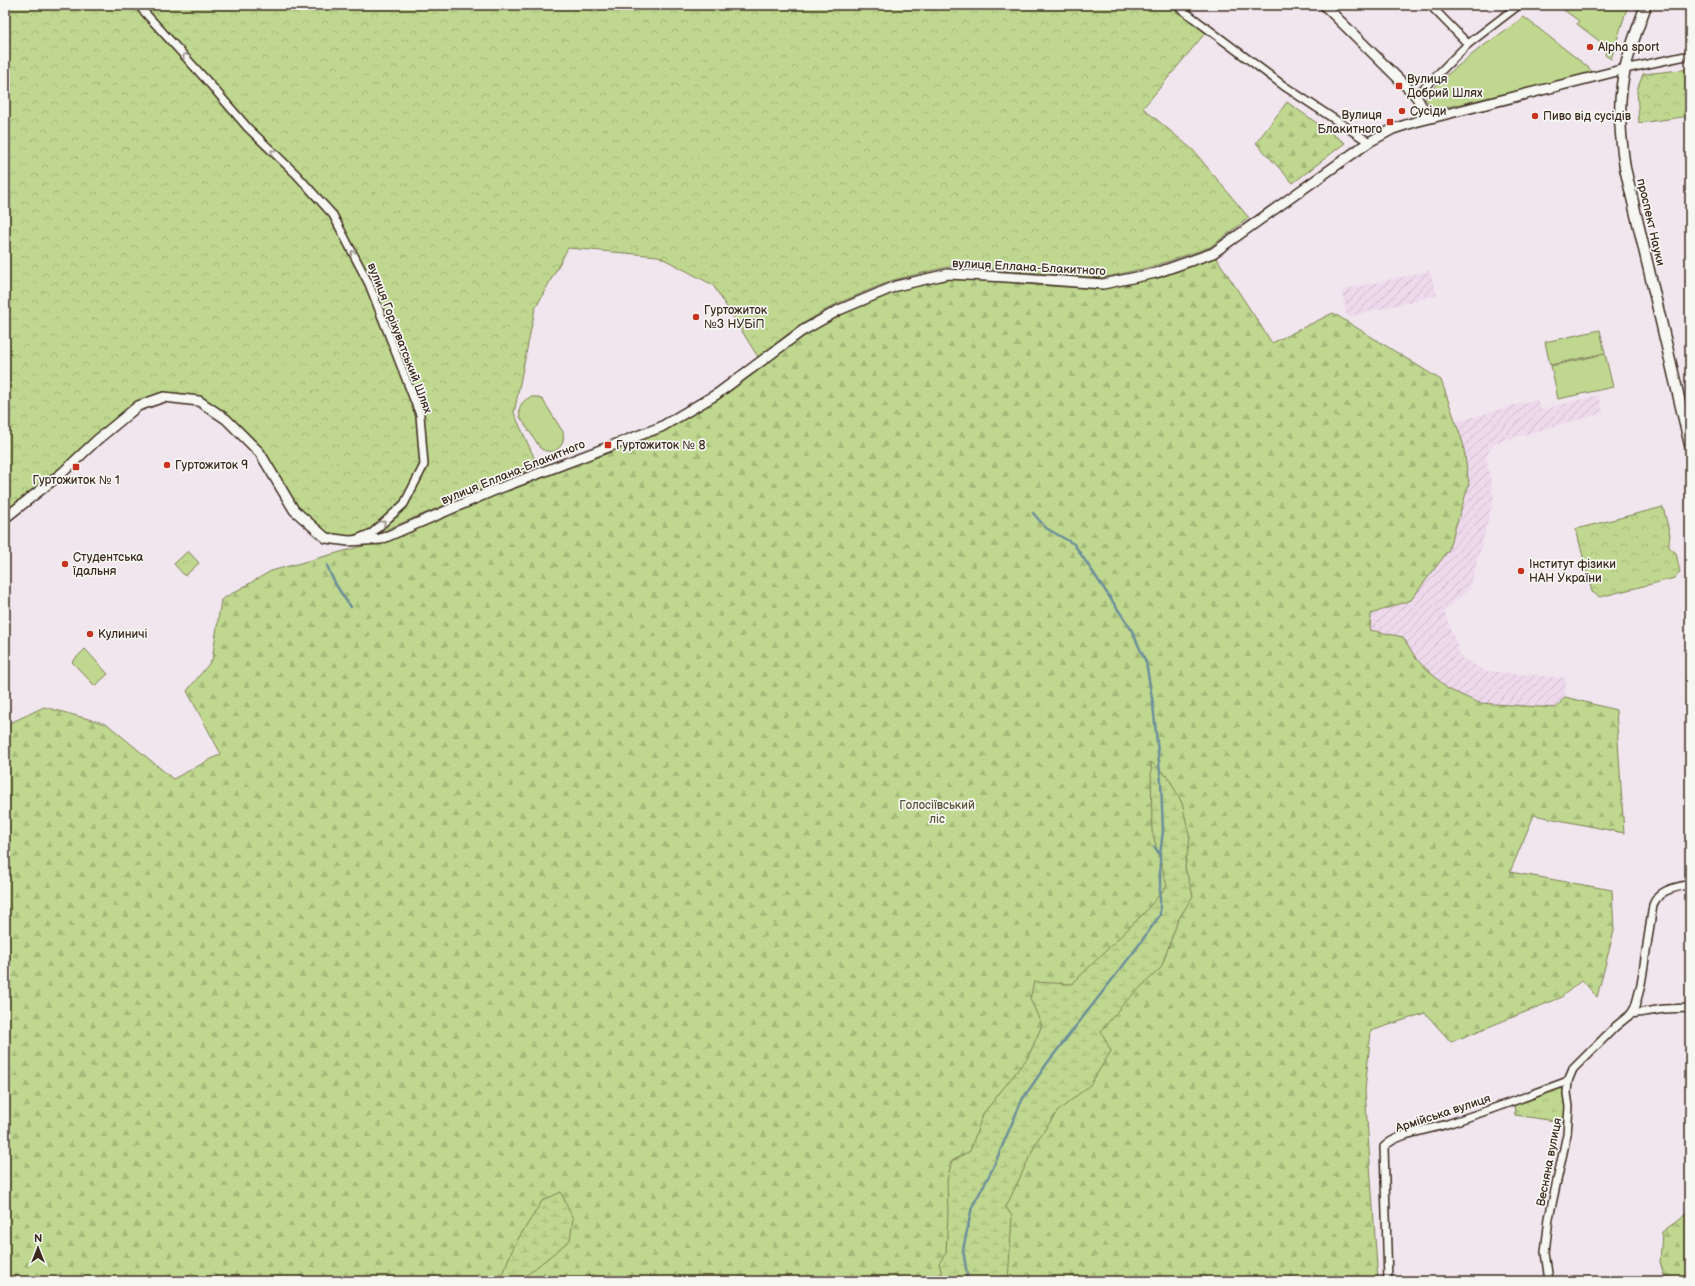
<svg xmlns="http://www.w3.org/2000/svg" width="1695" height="1286" font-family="'Balsamiq Sans',sans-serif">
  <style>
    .industrial { fill: url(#industrial-furrows) }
    .green { fill: #bfd78e; stroke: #7d8056 }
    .forest { fill: url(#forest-firs); stroke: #7d8056 }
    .wetland { fill: url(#wetland-marsh); stroke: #7d8056 }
    .park { fill: url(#park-crowns); stroke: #7d8056 }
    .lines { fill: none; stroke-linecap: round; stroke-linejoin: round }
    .stream { stroke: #6c8f9b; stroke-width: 2.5 }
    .minor-casing { stroke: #3b2a1e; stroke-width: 10 }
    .tertiary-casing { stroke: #3b2a1e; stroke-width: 12 }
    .secondary-casing { stroke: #3b2a1e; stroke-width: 13 }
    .minor { stroke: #f6f6f2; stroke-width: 7 }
    .tertiary { stroke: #f6f6f2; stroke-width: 9 }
    .secondary { stroke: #f6f6f2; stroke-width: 10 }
    .oneway { stroke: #989088 }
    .poi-dot { fill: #c8321e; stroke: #f6f6f2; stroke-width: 1.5 }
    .labels { text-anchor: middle; stroke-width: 3.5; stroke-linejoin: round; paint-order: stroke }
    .poi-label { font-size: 12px; fill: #3b2a1e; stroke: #f6f6f2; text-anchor: start }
    .street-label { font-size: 12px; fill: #3b2a1e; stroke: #f6f6f2 }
    .park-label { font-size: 12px; fill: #5c553a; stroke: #f6f6f2 }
  </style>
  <defs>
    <pattern id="industrial-furrows" width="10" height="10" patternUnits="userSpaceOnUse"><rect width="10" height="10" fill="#edd9eb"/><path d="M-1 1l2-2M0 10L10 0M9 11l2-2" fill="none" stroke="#ccbac9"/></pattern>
    <pattern id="forest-firs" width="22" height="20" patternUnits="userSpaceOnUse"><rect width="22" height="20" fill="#bfd78e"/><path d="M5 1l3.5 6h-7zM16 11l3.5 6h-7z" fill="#a5b97a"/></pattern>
    <pattern id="wetland-marsh" width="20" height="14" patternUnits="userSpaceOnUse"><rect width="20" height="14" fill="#bfd78e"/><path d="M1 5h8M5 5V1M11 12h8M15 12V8" fill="none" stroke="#a5b97a"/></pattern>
    <pattern id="park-crowns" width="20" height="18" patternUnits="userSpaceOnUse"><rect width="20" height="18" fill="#bfd78e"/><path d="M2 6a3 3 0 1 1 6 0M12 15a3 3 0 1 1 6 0" fill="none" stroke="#a5b97a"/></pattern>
  </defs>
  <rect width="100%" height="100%" fill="#f1e5ee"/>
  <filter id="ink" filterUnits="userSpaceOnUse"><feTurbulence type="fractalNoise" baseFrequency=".025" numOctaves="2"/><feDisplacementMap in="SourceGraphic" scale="8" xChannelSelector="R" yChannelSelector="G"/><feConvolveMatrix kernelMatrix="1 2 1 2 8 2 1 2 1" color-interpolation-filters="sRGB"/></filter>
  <g filter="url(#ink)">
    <g class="industrial">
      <polygon points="1430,271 1437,295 1347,317 1342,290"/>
      <polygon points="1598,395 1603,413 1494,443 1486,456 1494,498 1470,588 1444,612 1461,657 1485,671 1566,678 1565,697 1556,708 1479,703 1448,689 1417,660 1403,637 1370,630 1371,614 1411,600 1463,443 1456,422 1537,399 1541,410"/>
    </g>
    <g class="green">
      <polygon points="1557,5 1628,5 1611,59 1605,55 1607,47 1577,24 1579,21"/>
      <polygon points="1524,17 1589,68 1593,73 1434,110 1425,99 1443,78 1479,49"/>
      <polygon points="1600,330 1605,353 1550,365 1545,342"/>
      <polygon points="1605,354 1613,387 1558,399 1551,366"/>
      <path d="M531,397H537L543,400L563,432C566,447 554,456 541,449L520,417C518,407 521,401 531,397Z"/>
      <polygon points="85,649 108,674 95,686 72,662"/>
    </g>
    <g class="forest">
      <polygon points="1287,102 1345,143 1293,183 1256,143"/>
      <polygon points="1214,254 1272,343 1333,313 1441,380 1463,443 1469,484 1448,551 1411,600 1371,614 1370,630 1403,637 1417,660 1448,689 1479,703 1556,708 1565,697 1616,710 1624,833 1534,815 1510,872 1612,890 1614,931 1597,997 1582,980 1560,998 1451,1042 1425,1013 1371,1031 1365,1090 1378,1281 5,1281 5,721 8,724 44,707 107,724 173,779 221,754 187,691 212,660 221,600 271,571 381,541 542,475 662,429 803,333 840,312 898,289 948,276 1103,287"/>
      <polygon points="1690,1211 1690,1281 1666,1281 1660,1262 1662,1232"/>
    </g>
    <g class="wetland">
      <polygon points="1151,762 1168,777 1182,803 1190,839 1185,867 1193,896 1178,920 1161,968 1125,1002 1101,1031 1111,1051 1090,1085 1058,1111 1038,1139 1006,1207 1012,1216 1008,1281 944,1281 939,1263 946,1253 948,1213 947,1180 952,1161 970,1151 983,1114 1028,1057 1042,1025 1030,999 1034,982 1072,984 1144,913 1167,886 1152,831"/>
      <polygon points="561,1192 573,1219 570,1240 522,1279 522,1281 499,1281 515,1244 542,1201"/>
    </g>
    <g class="park">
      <polygon points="5,5 1171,5 1206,32 1143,108 1193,150 1249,218 1210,247 1154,266 1103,278 952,266 893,280 836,304 797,327 758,357 713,285 658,256 568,248 535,309 514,413 538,466 366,538 327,535 297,508 263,451 200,399 135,403 58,471 5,513"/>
      <polygon points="1690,69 1690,116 1639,123 1637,90 1643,74"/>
      <polygon points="1663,507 1670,535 1669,541 1669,547 1676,553 1680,572 1675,578 1600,597 1592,592 1576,529"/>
      <polygon points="188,551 199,563 185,576 174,564"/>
      <polygon points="1557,1085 1567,1093 1568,1123 1515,1115 1514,1101"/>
    </g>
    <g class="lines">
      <g class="stream">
        <path d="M327,565C332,580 341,594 351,607"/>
        <polyline points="1154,847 1160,854"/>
        <polyline points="968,1281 963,1250 972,1207 992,1170 1022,1100 1048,1062 1136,949 1160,915 1160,855 1163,831 1161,782 1153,704 1146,662 1131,629 1074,544 1046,528 1033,513"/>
      </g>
      <defs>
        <g id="minor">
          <polyline points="138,5 209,83 248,128 296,174 333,215 369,284 420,415 424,465 404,504 372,533 357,539"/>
          <polyline points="1176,5 1284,86 1369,142"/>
          <polyline points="1430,5 1468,44"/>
          <polyline points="1625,69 1690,55"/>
          <polyline points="1416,96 1468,44 1519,5"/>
          <polyline points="1631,1014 1664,1009 1690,1008"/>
          <path d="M1388,1281L1384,1147C1397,1133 1429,1130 1447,1124C1488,1111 1528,1096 1568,1081"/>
          <path d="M1549,1281L1545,1252L1549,1218L1567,1134L1569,1107L1567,1093L1568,1081L1573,1069L1616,1026L1631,1014L1635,1007L1641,985L1653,905C1659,889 1675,888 1690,884"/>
        </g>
        <g id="tertiary">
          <polyline points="1324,5 1416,96 1428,118"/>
          <polyline points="5,518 62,473 97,440 138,406 164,397 199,401 226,419 260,453 294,510 326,538 349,541 381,539 495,490 661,427 717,394 802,331 839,310 896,286 948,274 1006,277 1103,284 1156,273 1213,253 1369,142 1393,129 1415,122 1625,69"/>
        </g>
        <path id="secondary" d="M1646,5C1637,31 1626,57 1622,85C1618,113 1621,140 1625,168L1690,445"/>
      </defs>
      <use href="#minor" class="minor-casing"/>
      <use href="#tertiary" class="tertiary-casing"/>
      <use href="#secondary" class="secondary-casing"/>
      <use href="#minor" class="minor"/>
      <use href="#tertiary" class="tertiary"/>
      <use href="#secondary" class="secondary"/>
    </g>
    <defs><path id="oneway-chevron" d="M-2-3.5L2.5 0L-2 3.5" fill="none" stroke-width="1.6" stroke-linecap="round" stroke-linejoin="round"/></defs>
    <g class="oneway">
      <use href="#oneway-chevron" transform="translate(185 56) rotate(-132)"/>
      <use href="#oneway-chevron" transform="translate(273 152) rotate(-137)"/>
      <use href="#oneway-chevron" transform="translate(353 253) rotate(-117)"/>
      <use href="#oneway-chevron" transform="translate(383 523) rotate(-42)"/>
    </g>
  </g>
  <g class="poi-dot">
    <circle cx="1590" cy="47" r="4"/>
    <rect x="1395" y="82" width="8" height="8" rx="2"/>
    <circle cx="1402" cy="111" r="4"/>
    <circle cx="1535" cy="116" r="4"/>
    <rect x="1386" y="118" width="8" height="8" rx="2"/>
    <circle cx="696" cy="317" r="4"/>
    <rect x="604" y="441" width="8" height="8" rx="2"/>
    <circle cx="167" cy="465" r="4"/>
    <rect x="72" y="463" width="8" height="8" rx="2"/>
    <circle cx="65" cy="564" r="4"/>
    <circle cx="1521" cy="571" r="4"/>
    <circle cx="90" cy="634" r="4"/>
  </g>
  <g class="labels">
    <g class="poi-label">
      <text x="1598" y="51">Alpha sport</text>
      <text x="1407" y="83">Вулиця<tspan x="1407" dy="14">Добрий Шлях</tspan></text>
      <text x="1410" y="115">Сусіди</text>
      <text x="1382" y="119" text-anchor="end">Вулиця<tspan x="1382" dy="14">Блакитного</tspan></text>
      <text x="1543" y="120">Пиво від сусідів</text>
      <text x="704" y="314">Гуртожиток<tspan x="704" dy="14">№3 НУБіП</tspan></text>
      <text x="616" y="449">Гуртожиток № 8</text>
      <text x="175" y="469">Гуртожиток 9</text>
      <text x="76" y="484" text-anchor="middle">Гуртожиток № 1</text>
      <text x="73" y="561">Студентська<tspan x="73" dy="14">їдальня</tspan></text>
      <text x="1529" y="568">Інститут фізики<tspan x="1529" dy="14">НАН України</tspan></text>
      <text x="98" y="638">Кулиничі</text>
    </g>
    <g class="street-label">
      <text transform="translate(1651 222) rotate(77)" y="4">проспект Науки</text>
      <text transform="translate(1029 267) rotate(3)" y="4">вулиця Еллана-Блакитного</text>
      <text transform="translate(400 338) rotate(69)" y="4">вулиця Горіхуватський Шлях</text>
      <text transform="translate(513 472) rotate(-22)" y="4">вулиця Еллана-Блакитного</text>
      <text transform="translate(1443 1113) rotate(-18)" y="4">Армійська вулиця</text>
      <text transform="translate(1549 1162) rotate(-79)" y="4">Весняна вулиця</text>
    </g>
    <g class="park-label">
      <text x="937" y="809">Голосіївський<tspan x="937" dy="14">ліс</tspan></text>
    </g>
  </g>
  <rect width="1695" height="1286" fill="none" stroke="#f6f6f2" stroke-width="20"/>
  <rect x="10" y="10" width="1675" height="1266" fill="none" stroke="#3b2a1e" stroke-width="1.5" filter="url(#ink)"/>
  <g transform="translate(38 1248)" stroke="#f6f6f2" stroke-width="3" paint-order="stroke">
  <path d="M0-3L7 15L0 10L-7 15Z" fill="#3b2a1e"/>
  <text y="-6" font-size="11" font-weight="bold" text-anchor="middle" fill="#3b2a1e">N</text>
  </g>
</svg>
